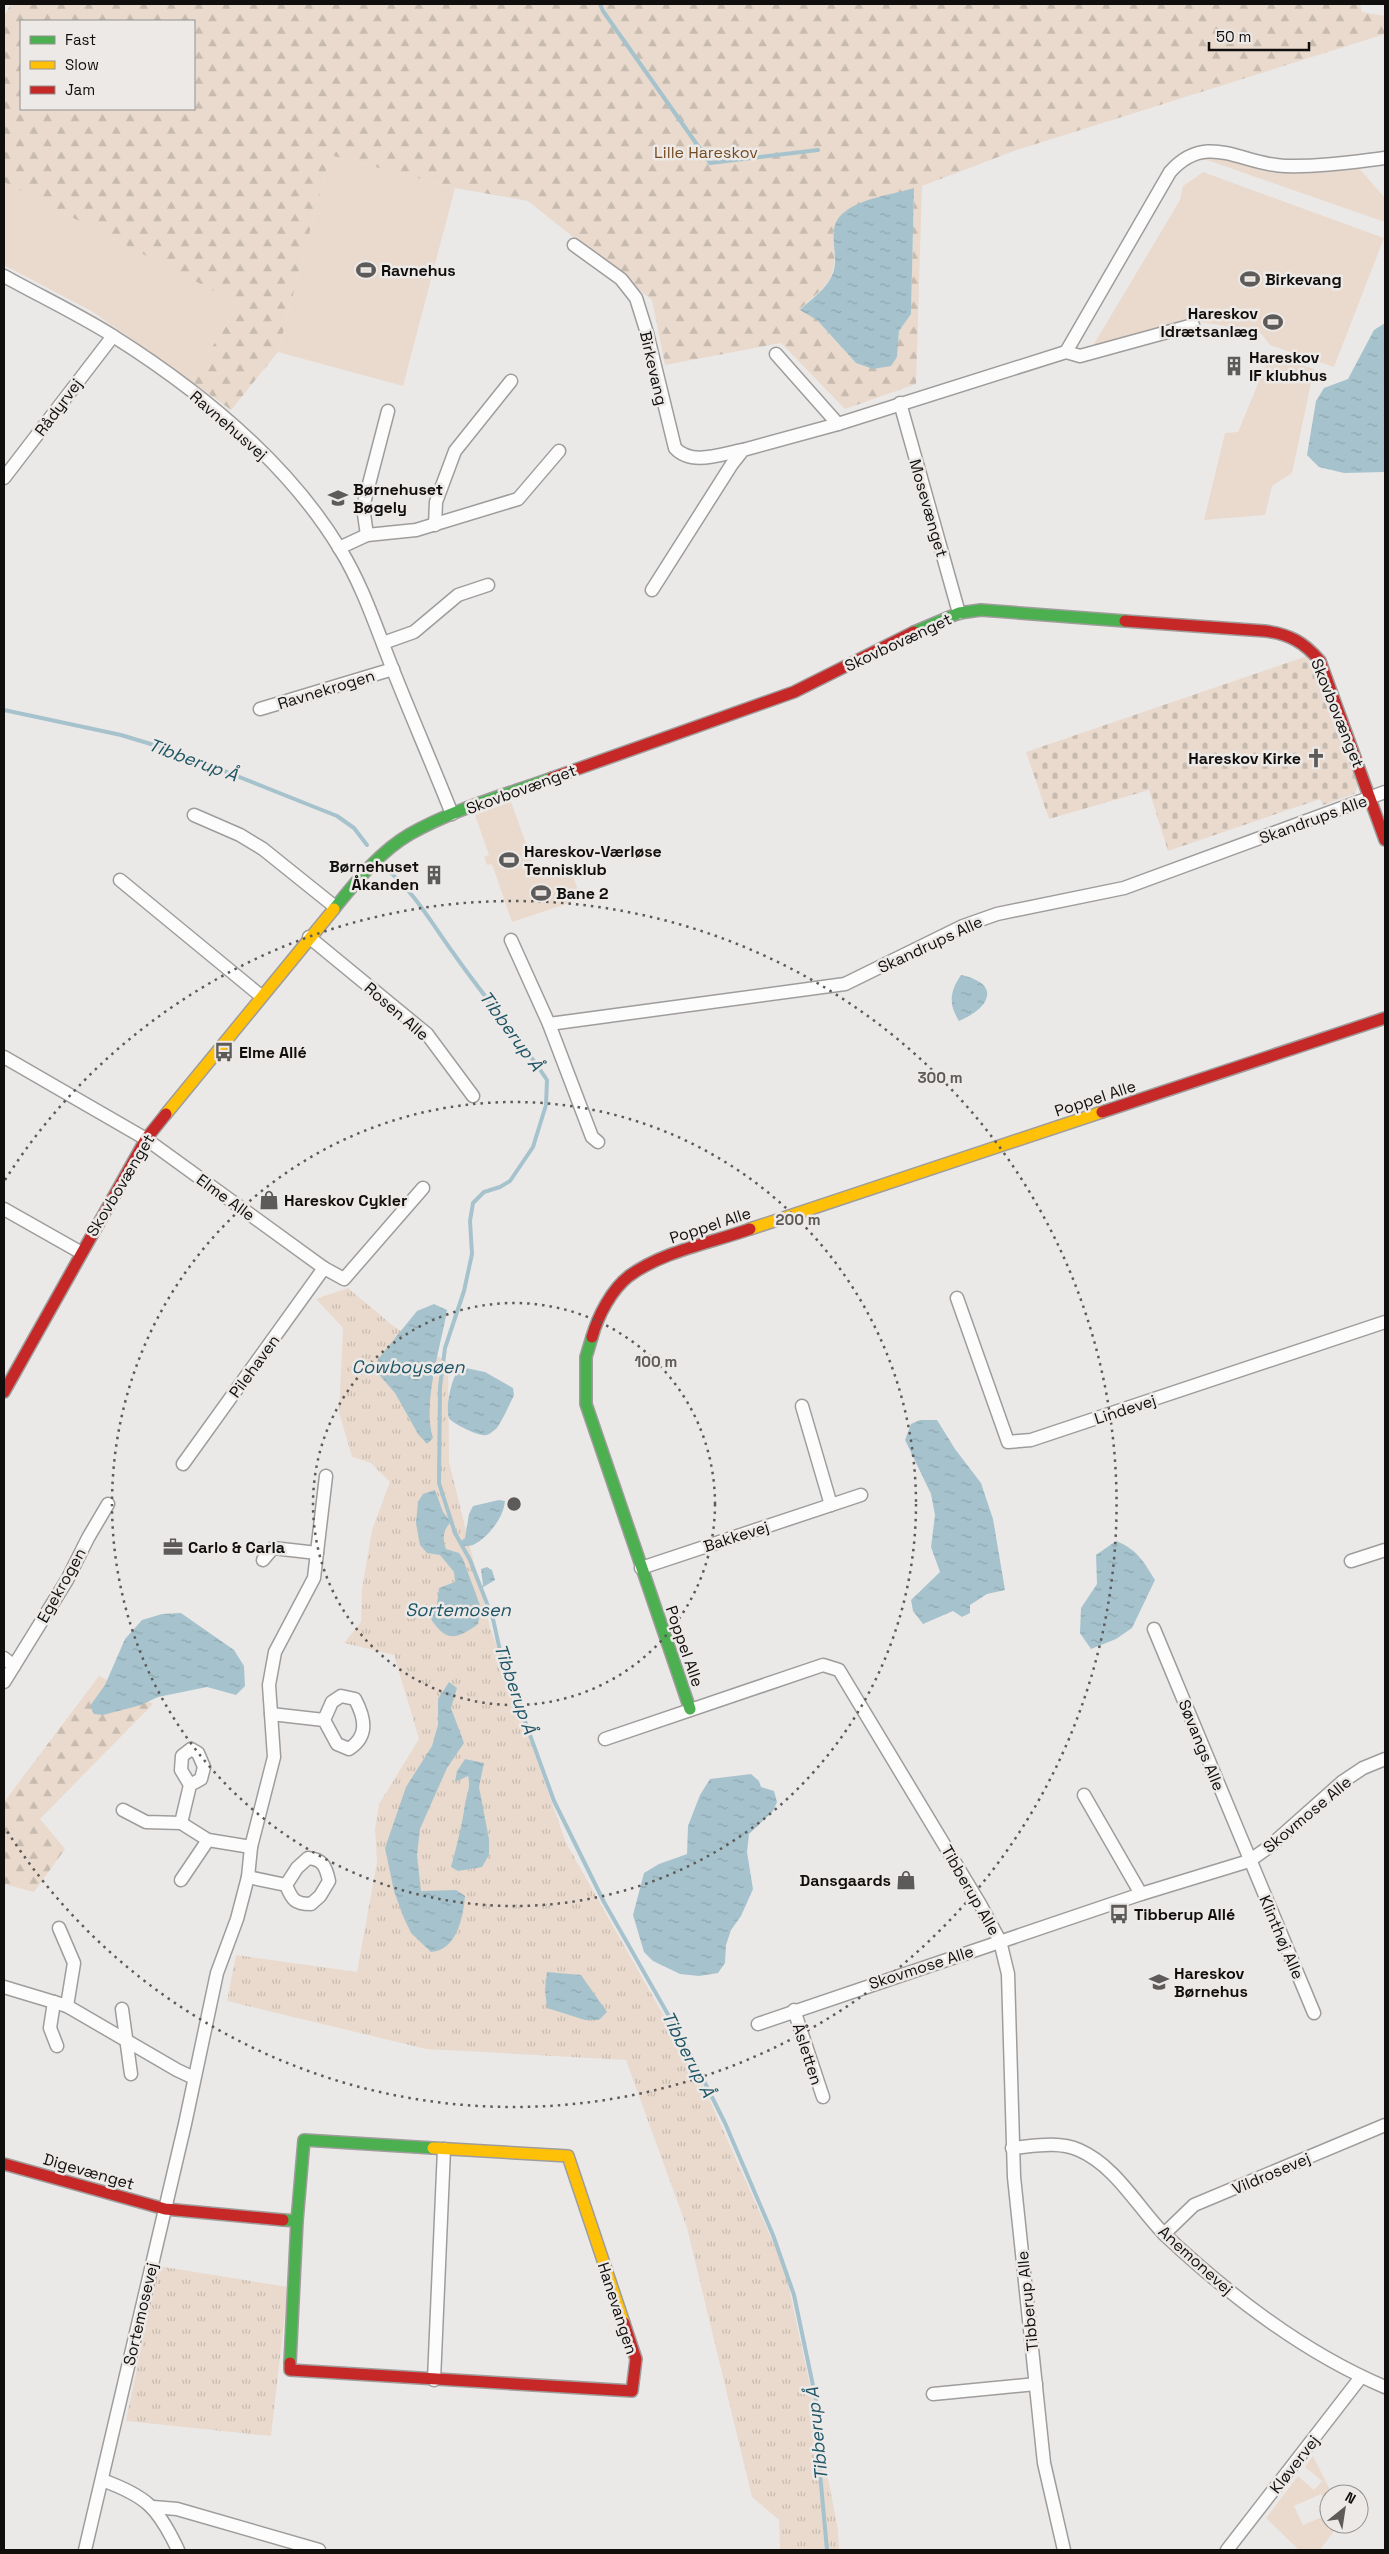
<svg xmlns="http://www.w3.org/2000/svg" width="1389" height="2554" font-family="'Space Grotesk',sans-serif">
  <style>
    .green { fill: #e9dacd }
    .forest { fill: url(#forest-firs); fill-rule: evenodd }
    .cemetery { fill: url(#cemetery-stones) }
    .park { fill: url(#park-tufts) }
    .water { fill: url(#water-ripples) }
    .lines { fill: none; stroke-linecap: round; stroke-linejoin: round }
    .stream { stroke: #a6c3cd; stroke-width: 4 }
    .street-casing { stroke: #9f9d9c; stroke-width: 15 }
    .fast-casing { stroke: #9f9d9c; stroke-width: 14 }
    .slow-casing { stroke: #9f9d9c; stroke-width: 14 }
    .jam-casing { stroke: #9f9d9c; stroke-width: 14 }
    .street { stroke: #fcfcfc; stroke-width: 12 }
    .fast { stroke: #4caf50; stroke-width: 11 }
    .slow { stroke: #ffc107; stroke-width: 11 }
    .jam { stroke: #c62828; stroke-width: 11 }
    .ring { fill: none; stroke: #5d5b5a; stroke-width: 2.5; stroke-dasharray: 2.5 5 }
    .labels { text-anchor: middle; stroke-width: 5; stroke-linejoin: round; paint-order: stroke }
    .park-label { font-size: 16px; fill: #754b22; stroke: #ece9e7 }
    .poi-label { font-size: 16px; font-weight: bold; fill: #100f0e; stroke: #ece9e7; text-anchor: start }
    .street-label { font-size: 16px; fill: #100f0e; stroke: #ece9e7 }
    .water-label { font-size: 18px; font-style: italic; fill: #1d5566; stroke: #ece9e7 }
    .centre { fill: #5d5b5a; stroke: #ece9e7; stroke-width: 2.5 }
    .ring-label { font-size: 15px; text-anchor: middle; font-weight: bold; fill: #5d5b5a; stroke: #ece9e7; stroke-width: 5; stroke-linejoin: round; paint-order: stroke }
  </style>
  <defs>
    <pattern id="forest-firs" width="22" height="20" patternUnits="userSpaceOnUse" patternTransform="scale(1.25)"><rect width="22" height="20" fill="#e9dacd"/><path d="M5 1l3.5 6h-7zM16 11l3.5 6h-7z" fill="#c7baaf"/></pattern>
    <pattern id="cemetery-stones" width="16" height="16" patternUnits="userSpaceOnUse" patternTransform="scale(1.25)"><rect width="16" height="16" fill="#e9dacd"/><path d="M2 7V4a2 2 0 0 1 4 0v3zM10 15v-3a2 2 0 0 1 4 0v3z" fill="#c7baaf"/></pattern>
    <pattern id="park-tufts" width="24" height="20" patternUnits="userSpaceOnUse" patternTransform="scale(1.25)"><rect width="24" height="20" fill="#e9dacd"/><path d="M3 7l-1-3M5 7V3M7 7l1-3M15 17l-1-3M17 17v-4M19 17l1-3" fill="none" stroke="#c7baaf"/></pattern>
    <pattern id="water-ripples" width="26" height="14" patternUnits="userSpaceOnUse" patternTransform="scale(1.25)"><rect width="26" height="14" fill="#a6c3cd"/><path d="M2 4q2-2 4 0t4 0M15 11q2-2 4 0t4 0" fill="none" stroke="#8ea6af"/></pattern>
  </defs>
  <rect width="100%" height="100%" fill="#ebe9e8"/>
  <g class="green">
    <polygon points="330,155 455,188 403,386 278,352"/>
    <polygon points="1208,155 1296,173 1358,167 1385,198 1385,222 1207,160 1198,160"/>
    <polygon points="1203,172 1384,238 1334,367 1270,345 1259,331 1187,320 1097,347 1094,344 1180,200 1183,186"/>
    <polygon points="4,182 239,304 191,381 93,312 4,265"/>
    <polygon points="1270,355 1314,369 1292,473 1272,486 1265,515 1204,520 1225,433 1238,432"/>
    <polygon points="511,802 537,874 569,864 581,899 512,922 492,864 487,865 484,857 489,855 475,815"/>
    <polygon points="1313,2456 1332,2494 1329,2494 1329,2513 1321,2494 1294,2506 1303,2525 1329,2514 1329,2524 1339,2524 1320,2550 1299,2550 1266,2518 1298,2476 1314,2490 1322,2481 1305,2467"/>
  </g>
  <g class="forest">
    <path d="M11,4H1360L1362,12L1385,16V34L1014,151L922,186L916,384L845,409L781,343L665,365L652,300L528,201L455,188L330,155L278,352L231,410L191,381L239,304L4,182V16ZM21,21H194V109H21ZM914,188L911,314L899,331L897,357L856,363L817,320L800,309C834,279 837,278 833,232Z"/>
    <polygon points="99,1676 153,1704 40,1819 65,1849 34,1892 4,1884 4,1802"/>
  </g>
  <polygon class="cemetery" points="1307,656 1358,786 1354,794 1323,805 1320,799 1168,851 1149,790 1049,819 1026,752"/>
  <g class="park">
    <polygon points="348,1288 392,1325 448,1363 449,1462 490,1627 566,1843 703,2085 785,2269 812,2395 838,2530 839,2550 780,2550 779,2520 752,2497 687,2228 626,2060 426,2049 227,2001 236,1955 357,1972 377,1862 375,1829 379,1804 419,1739 394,1655 344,1643 361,1622 362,1589 372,1530 390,1482 371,1463 352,1457 339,1412 343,1328 316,1299"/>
    <polygon points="158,2266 288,2287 271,2436 126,2421"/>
  </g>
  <g class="water">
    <path d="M914,188L911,314L899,331L897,357L891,366L873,369L856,363L817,320L800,310C811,299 828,288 833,273C840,254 825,230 842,214C860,198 891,195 914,188Z"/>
    <polygon points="1385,323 1385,472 1344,473 1319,467 1307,455 1316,401 1324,388 1348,379 1374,330"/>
    <path d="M961,975C1002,984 990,1008 959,1021C948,1004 950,991 961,975Z"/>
    <path d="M434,1304L447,1310C441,1347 422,1402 433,1438L427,1444L418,1434L395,1393L375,1370L378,1359L417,1311Z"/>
    <path d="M461,1367L485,1372L513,1388L514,1395C510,1404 501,1423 496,1429C493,1431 489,1435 486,1435C480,1437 451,1423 449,1418C445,1407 452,1374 461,1367Z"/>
    <polygon points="920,1420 937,1420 955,1449 981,1483 993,1519 1005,1590 987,1594 970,1605 970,1613 962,1617 953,1611 923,1624 913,1611 911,1600 940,1572 931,1547 935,1515 931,1494 905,1440 911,1424"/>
    <path d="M435,1490L443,1512L451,1522C443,1530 442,1538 446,1549L459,1553L463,1559L481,1608L478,1624C458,1639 446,1643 431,1619L437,1604L439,1588L455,1582L454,1572L440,1555L427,1553L420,1545L416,1523L418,1502L423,1494Z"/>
    <path d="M499,1500L505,1501C504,1517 488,1538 473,1545C471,1546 466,1545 462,1547L460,1542L465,1538L469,1514L473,1506Z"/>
    <path d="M1116,1541C1137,1549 1144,1562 1155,1580L1132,1628L1116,1639L1091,1649L1080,1633L1081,1608L1097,1584L1096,1555Z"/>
    <polygon points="487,1567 492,1570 495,1580 480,1589 483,1585 481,1569"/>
    <polygon points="181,1613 234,1650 244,1666 245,1686 236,1695 207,1687 158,1697 141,1705 103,1715 94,1714 90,1706 105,1685 125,1639 142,1620 162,1614"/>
    <path d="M449,1682L457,1688L451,1708L464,1743L447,1768L420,1829L417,1855L421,1891L456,1890L465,1896C463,1918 457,1950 431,1952L411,1933L403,1916L394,1891L385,1848L406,1787L432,1746L438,1725V1699Z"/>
    <path d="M465,1759L484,1763L479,1787L489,1839V1855L482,1867L458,1871L451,1867C457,1845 462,1826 465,1804C467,1793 471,1787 468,1776L455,1782L457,1771Z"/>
    <polygon points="751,1774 759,1781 761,1787 774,1791 777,1802 773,1811 749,1834 747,1852 753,1889 741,1916 731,1930 726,1945 725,1963 718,1973 699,1976 680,1974 653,1961 644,1952 633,1915 644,1873 659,1864 687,1854 688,1826 700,1795 710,1779"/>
    <polygon points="547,1972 581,1975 607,2012 599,2020 585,2020 547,2008 545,1990"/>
  </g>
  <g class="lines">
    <g class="stream">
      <polyline points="600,4 603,11 710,163 818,150"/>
      <polyline points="4,710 121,735 174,751 337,816 354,828 367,845"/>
      <path d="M385,868C414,891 432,924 454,954C484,997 518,1036 547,1080L546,1105L533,1147L510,1181L500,1187L484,1192L473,1203L470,1221L472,1254L464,1291L445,1348L440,1387L439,1483L455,1533L470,1560L493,1619L501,1655L554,1801L604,1902L691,2055L725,2123L773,2235L794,2295L816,2400L817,2440L827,2550"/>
    </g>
    <defs>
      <g id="street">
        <path d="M574,245L621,279L636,298L647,333L675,448C691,466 721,454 743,450"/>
        <path d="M4,276C40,296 78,314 113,336C200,391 286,460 340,549C363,586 377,630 393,670C412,718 433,766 452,814"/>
        <path d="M1066,352L1170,172C1207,130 1242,165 1285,166C1319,167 1352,162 1385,158"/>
        <polyline points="776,354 838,424"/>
        <polyline points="900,403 959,613"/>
        <polyline points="4,478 113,336"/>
        <polyline points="435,525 436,502 455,451 511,381"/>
        <polyline points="367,535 363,507 388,411"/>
        <polyline points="339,548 367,535 416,530 518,499 559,451"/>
        <polyline points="652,590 732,464 743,450 838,424 1066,352 1080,356 1193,325"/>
        <polyline points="383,643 414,632 458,595 488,585"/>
        <polyline points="260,709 393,669"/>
        <polyline points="194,815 240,835 263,849 334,906"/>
        <polyline points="120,880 261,996"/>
        <polyline points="309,937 427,1034 473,1096"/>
        <polyline points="511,940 549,1024 592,1137 598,1142"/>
        <polyline points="549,1024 845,984 963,926 997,914 1124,888 1385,792"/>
        <polyline points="4,1057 146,1139 324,1268 344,1279 423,1188"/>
        <polyline points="4,1209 80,1252"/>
        <polyline points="957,1298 1008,1442 1031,1440 1385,1322"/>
        <polyline points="802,1406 831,1505"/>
        <polyline points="183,1464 324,1268"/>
        <polyline points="263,1560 273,1548 317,1553"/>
        <polyline points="1351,1561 1385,1550"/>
        <polyline points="641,1568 861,1495"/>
        <polyline points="1154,1629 1314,2013"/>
        <polyline points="4,1658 14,1666"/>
        <polyline points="4,1682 67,1580 88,1538 108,1504"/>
        <path d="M271,1714L324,1720L332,1702L341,1696L355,1699C365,1718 369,1736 349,1749L337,1744L324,1720"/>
        <polyline points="605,1739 823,1665 839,1670 980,1904 1000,1941 1008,1974 1014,2177 1044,2463 1064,2550"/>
        <polyline points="1084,1795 1141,1894"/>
        <polyline points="123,1810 146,1822 181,1823 208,1840 251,1847"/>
        <polyline points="181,1823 190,1785 201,1779 204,1767 198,1753 191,1749 182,1756 181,1770 190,1785"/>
        <path d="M248,1877L286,1885L297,1868L308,1858C323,1859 326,1867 329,1881L320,1896L311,1904C295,1904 292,1900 286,1885"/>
        <polyline points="181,1880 208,1840"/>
        <polyline points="59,1928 74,1963 67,2006"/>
        <polyline points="4,1987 67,2006 177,2070 194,2078"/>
        <polyline points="54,2002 50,2028 57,2046"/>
        <polyline points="122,2009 131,2074"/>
        <polyline points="794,2010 823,2097"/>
        <polyline points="758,2024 1141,1894 1249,1861 1269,1847 1342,1782 1363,1768 1385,1759"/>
        <path d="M1012,2148C1035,2146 1058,2141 1079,2150C1116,2166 1138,2208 1165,2235C1229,2295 1304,2353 1385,2387"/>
        <polyline points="1164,2234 1194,2205 1385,2125"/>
        <polyline points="434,2380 444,2149"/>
        <polyline points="933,2394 1036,2384"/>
        <path d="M102,2480C146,2496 158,2507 178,2550"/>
        <polyline points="153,2507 177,2509 319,2550"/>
        <polyline points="85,2550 185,2124 217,1973 237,1919 248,1877 251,1847 274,1757 269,1685 275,1652 314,1578 326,1476"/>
        <polyline points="1227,2550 1361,2377"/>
      </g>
      <g id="fast">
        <polyline points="914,632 959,613 981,610 1125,621"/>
        <path d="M334,909C356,882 379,852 410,834C454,809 505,795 552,778"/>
        <polyline points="592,1337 586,1357 586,1404 690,1709"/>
        <polyline points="283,2220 297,2221 304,2140 433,2148"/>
        <polyline points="290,2363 297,2221"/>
      </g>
      <g id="slow">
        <polyline points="166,1114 334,909"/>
        <polyline points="750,1229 1102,1112"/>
        <polyline points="433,2148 568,2156 624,2323"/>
      </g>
      <g id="jam">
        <path d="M1125,621L1265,631C1289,634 1304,642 1320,661L1385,840"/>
        <polyline points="552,778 794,692 914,632"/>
        <polyline points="1102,1112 1385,1018"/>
        <path d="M592,1337C598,1316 611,1290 629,1276C663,1251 711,1243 750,1229"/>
        <polyline points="4,1392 146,1139 166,1114"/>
        <polyline points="4,2164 165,2209 283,2220"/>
        <polyline points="290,2363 290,2370 632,2391 636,2359 624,2323"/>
      </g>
    </defs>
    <use href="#street" class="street-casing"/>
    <use href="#fast" class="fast-casing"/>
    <use href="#slow" class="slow-casing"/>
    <use href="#jam" class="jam-casing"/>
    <use href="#street" class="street"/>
    <use href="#fast" class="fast"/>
    <use href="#slow" class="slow"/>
    <use href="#jam" class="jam"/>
  </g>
  <g class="ring">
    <circle cx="514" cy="1504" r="201"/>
    <circle cx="514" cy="1504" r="402"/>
    <path d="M5 1180A603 603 0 1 1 5 1828"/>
  </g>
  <defs>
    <symbol id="stadium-bare" viewBox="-9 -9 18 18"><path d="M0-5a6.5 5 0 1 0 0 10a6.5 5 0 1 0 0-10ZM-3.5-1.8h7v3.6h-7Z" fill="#5d5b5a" stroke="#ece9e7" stroke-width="2.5" paint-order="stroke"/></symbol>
    <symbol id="building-bare" viewBox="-9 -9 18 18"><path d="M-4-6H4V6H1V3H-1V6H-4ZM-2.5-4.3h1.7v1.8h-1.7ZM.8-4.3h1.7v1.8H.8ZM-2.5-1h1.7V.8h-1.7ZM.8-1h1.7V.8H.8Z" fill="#5d5b5a" stroke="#ece9e7" stroke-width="2.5" paint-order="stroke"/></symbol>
    <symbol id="school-bare" viewBox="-9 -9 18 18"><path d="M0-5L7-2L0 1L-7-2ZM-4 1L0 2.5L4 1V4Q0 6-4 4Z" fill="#5d5b5a" stroke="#ece9e7" stroke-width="2.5" paint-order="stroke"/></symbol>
    <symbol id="church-bare" viewBox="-9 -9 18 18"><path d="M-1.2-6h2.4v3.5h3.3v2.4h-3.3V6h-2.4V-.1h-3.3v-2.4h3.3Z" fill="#5d5b5a" stroke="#ece9e7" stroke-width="2.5" paint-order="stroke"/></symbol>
    <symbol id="bus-bare" viewBox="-9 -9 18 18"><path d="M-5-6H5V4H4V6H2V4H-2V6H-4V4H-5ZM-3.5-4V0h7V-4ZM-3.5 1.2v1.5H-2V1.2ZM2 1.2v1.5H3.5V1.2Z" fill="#5d5b5a" stroke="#ece9e7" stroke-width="2.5" paint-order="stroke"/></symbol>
    <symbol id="shop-bare" viewBox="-9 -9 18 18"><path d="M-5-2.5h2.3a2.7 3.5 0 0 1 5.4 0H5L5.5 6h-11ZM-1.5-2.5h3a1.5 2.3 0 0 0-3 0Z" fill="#5d5b5a" stroke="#ece9e7" stroke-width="2.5" paint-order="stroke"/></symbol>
    <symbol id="office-bare" viewBox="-9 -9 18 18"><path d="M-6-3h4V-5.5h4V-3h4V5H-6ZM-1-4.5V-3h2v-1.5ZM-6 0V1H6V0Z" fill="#5d5b5a" stroke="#ece9e7" stroke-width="2.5" paint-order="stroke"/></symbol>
  </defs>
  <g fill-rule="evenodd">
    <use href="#stadium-bare" x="352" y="256" width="28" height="28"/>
    <use href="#stadium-bare" x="1236" y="265" width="28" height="28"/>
    <use href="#stadium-bare" x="1259" y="308" width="28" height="28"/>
    <use href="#building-bare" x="1220" y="352" width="28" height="28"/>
    <use href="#school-bare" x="324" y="484" width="28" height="28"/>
    <use href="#church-bare" x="1302" y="744" width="28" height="28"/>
    <use href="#stadium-bare" x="495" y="846" width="28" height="28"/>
    <use href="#building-bare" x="420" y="861" width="28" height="28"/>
    <use href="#stadium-bare" x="527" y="879" width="28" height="28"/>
    <use href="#bus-bare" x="210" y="1038" width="28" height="28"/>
    <use href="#shop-bare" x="255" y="1186" width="28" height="28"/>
    <use href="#office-bare" x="159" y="1533" width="28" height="28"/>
    <use href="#shop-bare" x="892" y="1866" width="28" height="28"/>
    <use href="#bus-bare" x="1105" y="1900" width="28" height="28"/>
    <use href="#school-bare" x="1145" y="1968" width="28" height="28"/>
  </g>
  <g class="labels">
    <g class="park-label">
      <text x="706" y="158">Lille Hareskov</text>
    </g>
    <g class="poi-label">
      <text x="381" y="276">Ravnehus</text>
      <text x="1265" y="285">Birkevang</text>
      <text x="1258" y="319" text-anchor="end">Hareskov<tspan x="1258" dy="18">Idrætsanlæg</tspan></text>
      <text x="1249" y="363">Hareskov<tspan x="1249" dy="18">IF klubhus</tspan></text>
      <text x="353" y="495">Børnehuset<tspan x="353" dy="18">Bøgely</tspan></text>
      <text x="1301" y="764" text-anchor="end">Hareskov Kirke</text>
      <text x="524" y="857">Hareskov-Værløse<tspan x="524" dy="18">Tennisklub</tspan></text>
      <text x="419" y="872" text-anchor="end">Børnehuset<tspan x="419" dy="18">Åkanden</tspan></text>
      <text x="556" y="899">Bane 2</text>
      <text x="239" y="1058">Elme Allé</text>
      <text x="284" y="1206">Hareskov Cykler</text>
      <text x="188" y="1553">Carlo &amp; Carla</text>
      <text x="891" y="1886" text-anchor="end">Dansgaards</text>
      <text x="1134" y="1920">Tibberup Allé</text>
      <text x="1174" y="1979">Hareskov<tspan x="1174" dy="18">Børnehus</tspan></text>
    </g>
    <g class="street-label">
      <text transform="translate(654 368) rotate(77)" y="6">Birkevang</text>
      <text transform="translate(58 407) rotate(-53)" y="6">Rådyrvej</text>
      <text transform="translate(229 425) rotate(41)" y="6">Ravnehusvej</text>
      <text transform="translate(929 508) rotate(74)" y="6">Mosevænget</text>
      <text transform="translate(898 642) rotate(-25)" y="6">Skovbovænget</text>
      <text transform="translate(326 689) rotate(-17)" y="6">Ravnekrogen</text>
      <text transform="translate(1338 713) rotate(68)" y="6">Skovbovænget</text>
      <text transform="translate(521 789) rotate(-20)" y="6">Skovbovænget</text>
      <text transform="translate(1313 819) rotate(-20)" y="6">Skandrups Alle</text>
      <text transform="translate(930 944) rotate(-25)" y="6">Skandrups Alle</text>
      <text transform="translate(397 1011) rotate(41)" y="6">Rosen Alle</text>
      <text transform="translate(1095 1098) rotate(-18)" y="6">Poppel Alle</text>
      <text transform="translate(120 1185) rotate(-59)" y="6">Skovbovænget</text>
      <text transform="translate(226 1197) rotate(36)" y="6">Elme Alle</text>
      <text transform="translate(710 1225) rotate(-18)" y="6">Poppel Alle</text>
      <text transform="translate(254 1366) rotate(-54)" y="6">Pilehaven</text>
      <text transform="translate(1125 1409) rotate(-18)" y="6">Lindevej</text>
      <text transform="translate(736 1536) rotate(-18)" y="6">Bakkevej</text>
      <text transform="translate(61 1585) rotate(-61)" y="6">Egekrogen</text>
      <text transform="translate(685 1646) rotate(71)" y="6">Poppel Alle</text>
      <text transform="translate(1202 1745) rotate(68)" y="6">Søvangs Alle</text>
      <text transform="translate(1307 1814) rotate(-40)" y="6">Skovmose Alle</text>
      <text transform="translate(971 1890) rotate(60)" y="6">Tibberup Alle</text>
      <text transform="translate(1282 1937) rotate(67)" y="6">Klinthøj Alle</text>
      <text transform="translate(921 1967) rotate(-18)" y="6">Skovmose Alle</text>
      <text transform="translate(808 2054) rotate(72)" y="6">Åsletten</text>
      <text transform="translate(89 2171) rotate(16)" y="6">Digevænget</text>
      <text transform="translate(1271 2173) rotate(-23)" y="6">Vildrosevej</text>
      <text transform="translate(1196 2260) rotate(42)" y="6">Anemonevej</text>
      <text transform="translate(1027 2301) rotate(-96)" y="6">Tibberup Alle</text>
      <text transform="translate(618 2308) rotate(72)" y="6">Hanevangen</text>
      <text transform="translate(140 2314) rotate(-77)" y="6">Sortemosevej</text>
      <text transform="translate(1294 2464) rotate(-52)" y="6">Kløvervej</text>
    </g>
    <g class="water-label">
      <text transform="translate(193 760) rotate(20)" y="6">Tibberup Å</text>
      <text transform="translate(511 1031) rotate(54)" y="6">Tibberup Å</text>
      <text x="408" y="1373">Cowboysøen</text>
      <text x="458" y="1616">Sortemosen</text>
      <text transform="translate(515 1689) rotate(71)" y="6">Tibberup Å</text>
      <text transform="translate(688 2054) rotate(63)" y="6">Tibberup Å</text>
      <text transform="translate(817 2434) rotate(-96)" y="6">Tibberup Å</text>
    </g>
  </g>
  <circle cx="514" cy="1504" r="8" class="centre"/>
  <g class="ring-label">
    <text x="940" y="1083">300 m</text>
    <text x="798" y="1225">200 m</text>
    <text x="656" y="1367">100 m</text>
  </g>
  <rect width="1389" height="2554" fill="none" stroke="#100f0e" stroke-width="10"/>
  <rect x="20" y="20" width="175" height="90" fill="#ece9e7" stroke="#949290"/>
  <rect x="30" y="36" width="25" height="8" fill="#4caf50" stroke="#949290"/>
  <text x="65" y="45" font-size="15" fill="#100f0e">Fast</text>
  <rect x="30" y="61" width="25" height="8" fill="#ffc107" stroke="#949290"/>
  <text x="65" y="70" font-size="15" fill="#100f0e">Slow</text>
  <rect x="30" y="86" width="25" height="8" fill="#c62828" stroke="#949290"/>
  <text x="65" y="95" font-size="15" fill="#100f0e">Jam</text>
  <g transform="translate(1344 2509) rotate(30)"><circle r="24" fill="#ece9e7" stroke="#949290"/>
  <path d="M0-4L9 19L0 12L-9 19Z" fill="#5d5b5a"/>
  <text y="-8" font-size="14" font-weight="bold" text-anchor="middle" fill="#100f0e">N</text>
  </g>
  <path d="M1209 42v8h100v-8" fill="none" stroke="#100f0e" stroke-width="2.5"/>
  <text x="1216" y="42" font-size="15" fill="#100f0e" stroke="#ece9e7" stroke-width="4" paint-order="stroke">50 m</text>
</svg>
